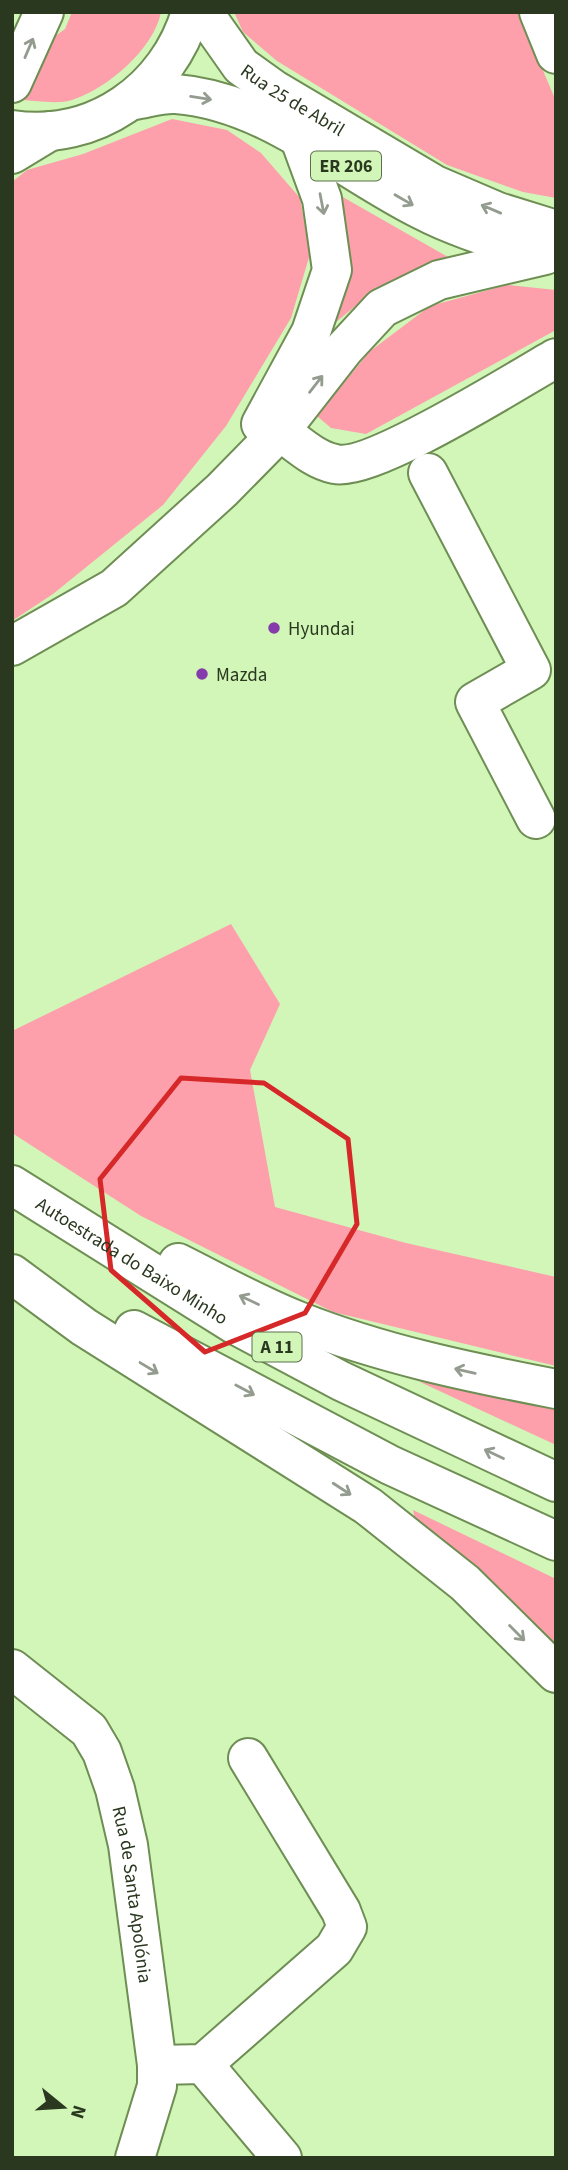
<svg xmlns="http://www.w3.org/2000/svg" width="568" height="2170" font-family="'Source Sans 3',sans-serif">
  <style>
    .green { fill: #fda0ab }
    .lines { fill: none; stroke-linecap: round; stroke-linejoin: round }
    .minor-casing { stroke: #6e8e54; stroke-width: 42 }
    .major-casing { stroke: #6e8e54; stroke-width: 42 }
    .highway-casing { stroke: #6e8e54; stroke-width: 42 }
    .minor { stroke: #fff; stroke-width: 38 }
    .major { stroke: #fff; stroke-width: 38 }
    .highway { stroke: #fff; stroke-width: 38 }
    .oneway { stroke: #949c8f }
    .marked { fill: none; stroke: #d62828; stroke-width: 5; stroke-linejoin: round }
    .poi-dot { fill: #863bad; stroke: #d2f6b8; stroke-width: 2.5 }
    .labels { text-anchor: middle; stroke-width: 6; stroke-linejoin: round; paint-order: stroke }
    .shield { fill: #d2f6b8; stroke: #5c714d; stroke-width: 2 }
    .shield-label { font-size: 18px; font-weight: bold; fill: #2a381f }
    .street-label { font-size: 19px; fill: #2a381f; stroke: #d2f6b8 }
    .poi-label { font-size: 19px; fill: #2a381f; stroke: #d2f6b8; text-anchor: start }
  </style>
  <rect width="100%" height="100%" fill="#d2f6b8"/>
  <g class="green">
    <path d="M72,12H161C154,49 107,89 72,100C57,105 34,100 18,100L48,41L65,29Z"/>
    <polygon points="234,12 518,12 556,101 556,198 523,192 447,165 277,61 243,32"/>
    <polygon points="172,119 227,130 261,153 300,198 310,254 291,318 226,426 163,505 53,594 12,621 12,182 27,170 83,154"/>
    <path d="M341,196L448,257L375,290L336,322C349,278 350,241 341,196Z"/>
    <polygon points="507,285 556,290 556,330 366,434 331,428 317,416 369,352 430,306"/>
    <polygon points="231,924 280,1004 250,1070 275,1207 406,1243 556,1277 556,1366 333,1312 141,1216 12,1133 12,1031"/>
    <polygon points="420,1382 468,1386 556,1403 556,1445"/>
    <polygon points="413,1510 556,1579 556,1646 415,1521"/>
  </g>
  <g class="lines">
    <defs>
      <g id="minor">
        <polyline points="539,12 556,54"/>
        <path d="M280,431C297,443 314,460 335,464C372,472 517,380 556,358"/>
        <polyline points="428,473 531,670 475,702 536,819"/>
        <path id="s1" d="M12,1669L89,1730L102,1752L115,1789L128,1845L157,2065V2086L135,2158"/>
        <polyline points="203,2064 282,2158"/>
        <polyline points="157,2065 203,2064 334,1949 347,1927 341,1911 248,1758"/>
      </g>
      <g id="major">
        <path id="s2" d="M203,12L241,66L273,89L435,185L498,212L556,230"/>
        <path d="M134,100C147,98 163,93 176,94C268,101 343,171 422,210C460,230 503,241 543,254"/>
        <path d="M12,130C95,142 168,90 191,12"/>
        <polyline points="261,424 311,332 332,270 322,199 300,139"/>
        <polyline points="12,646 114,588 222,490 280,431 344,349 382,308 439,280 545,255"/>
      </g>
      <g id="highway">
        <polyline points="12,83 44,12"/>
        <polyline points="12,154 50,131"/>
        <path id="s3" d="M12,1185L234,1324L341,1381L556,1482"/>
        <path d="M178,1263C218,1283 257,1305 298,1321C381,1354 468,1372 556,1389"/>
        <polyline points="12,1274 84,1327 368,1506 465,1583 556,1673"/>
        <polyline points="134,1330 390,1465 556,1541"/>
      </g>
    </defs>
    <use href="#minor" class="minor-casing"/>
    <use href="#major" class="major-casing"/>
    <use href="#highway" class="highway-casing"/>
    <use href="#minor" class="minor"/>
    <use href="#major" class="major"/>
    <use href="#highway" class="highway"/>
  </g>
  <defs><path id="oneway-shaft" d="M-6 0H5M1.5-3L5.5 0L1.5 3" fill="none" stroke-width="1.6" stroke-linecap="round" stroke-linejoin="round" transform="scale(1.75)"/></defs>
  <g class="oneway">
    <use href="#oneway-shaft" transform="translate(29 48) rotate(-67)"/>
    <use href="#oneway-shaft" transform="translate(201 98) rotate(9)"/>
    <use href="#oneway-shaft" transform="translate(404 200) rotate(30)"/>
    <use href="#oneway-shaft" transform="translate(322 204) rotate(79)"/>
    <use href="#oneway-shaft" transform="translate(491 209) rotate(-157)"/>
    <use href="#oneway-shaft" transform="translate(316 384) rotate(-52)"/>
    <use href="#oneway-shaft" transform="translate(249 1300) rotate(-155)"/>
    <use href="#oneway-shaft" transform="translate(149 1368) rotate(31)"/>
    <use href="#oneway-shaft" transform="translate(465 1371) rotate(-167)"/>
    <use href="#oneway-shaft" transform="translate(245 1390) rotate(28)"/>
    <use href="#oneway-shaft" transform="translate(494 1454) rotate(-155)"/>
    <use href="#oneway-shaft" transform="translate(342 1489) rotate(33)"/>
    <use href="#oneway-shaft" transform="translate(517 1633) rotate(45)"/>
  </g>
  <path class="marked" d="M181,1078L264,1083L348,1139L357,1224L305,1313L205,1352L111,1270L100,1179Z"/>
  <g class="poi-dot">
    <circle cx="274" cy="628" r="7"/>
    <circle cx="202" cy="674" r="7"/>
  </g>
  <g class="labels">
    <g class="shield">
      <rect x="311" y="151.5" width="70" height="29" rx="5"/>
      <rect x="252.5" y="1332.5" width="49" height="29" rx="5"/>
    </g>
    <g class="shield-label">
      <text x="346" y="172">ER 206</text>
      <text x="277" y="1353">A 11</text>
    </g>
    <g class="street-label">
      <text dy="7" stroke="none"><textPath href="#s2" startOffset="128">Rua 25 de Abril</textPath></text>
      <text dy="7" stroke="none"><textPath href="#s3" startOffset="142">Autoestrada do Baixo Minho</textPath></text>
      <text dy="7" stroke="none"><textPath href="#s1" startOffset="270">Rua de Santa Apolónia</textPath></text>
    </g>
    <g class="poi-label">
      <text x="288" y="635">Hyundai</text>
      <text x="216" y="681">Mazda</text>
    </g>
  </g>
  <rect width="568" height="2170" fill="none" stroke="#2a381f" stroke-width="28"/>
  <g transform="translate(63 2107) rotate(108)" stroke="#d2f6b8" stroke-width="5" paint-order="stroke">
  <path d="M0-5L12 26L0 18L-12 26Z" fill="#2a381f"/>
  <text y="-10" font-size="19" font-weight="bold" text-anchor="middle" fill="#2a381f">N</text>
  </g>
</svg>
